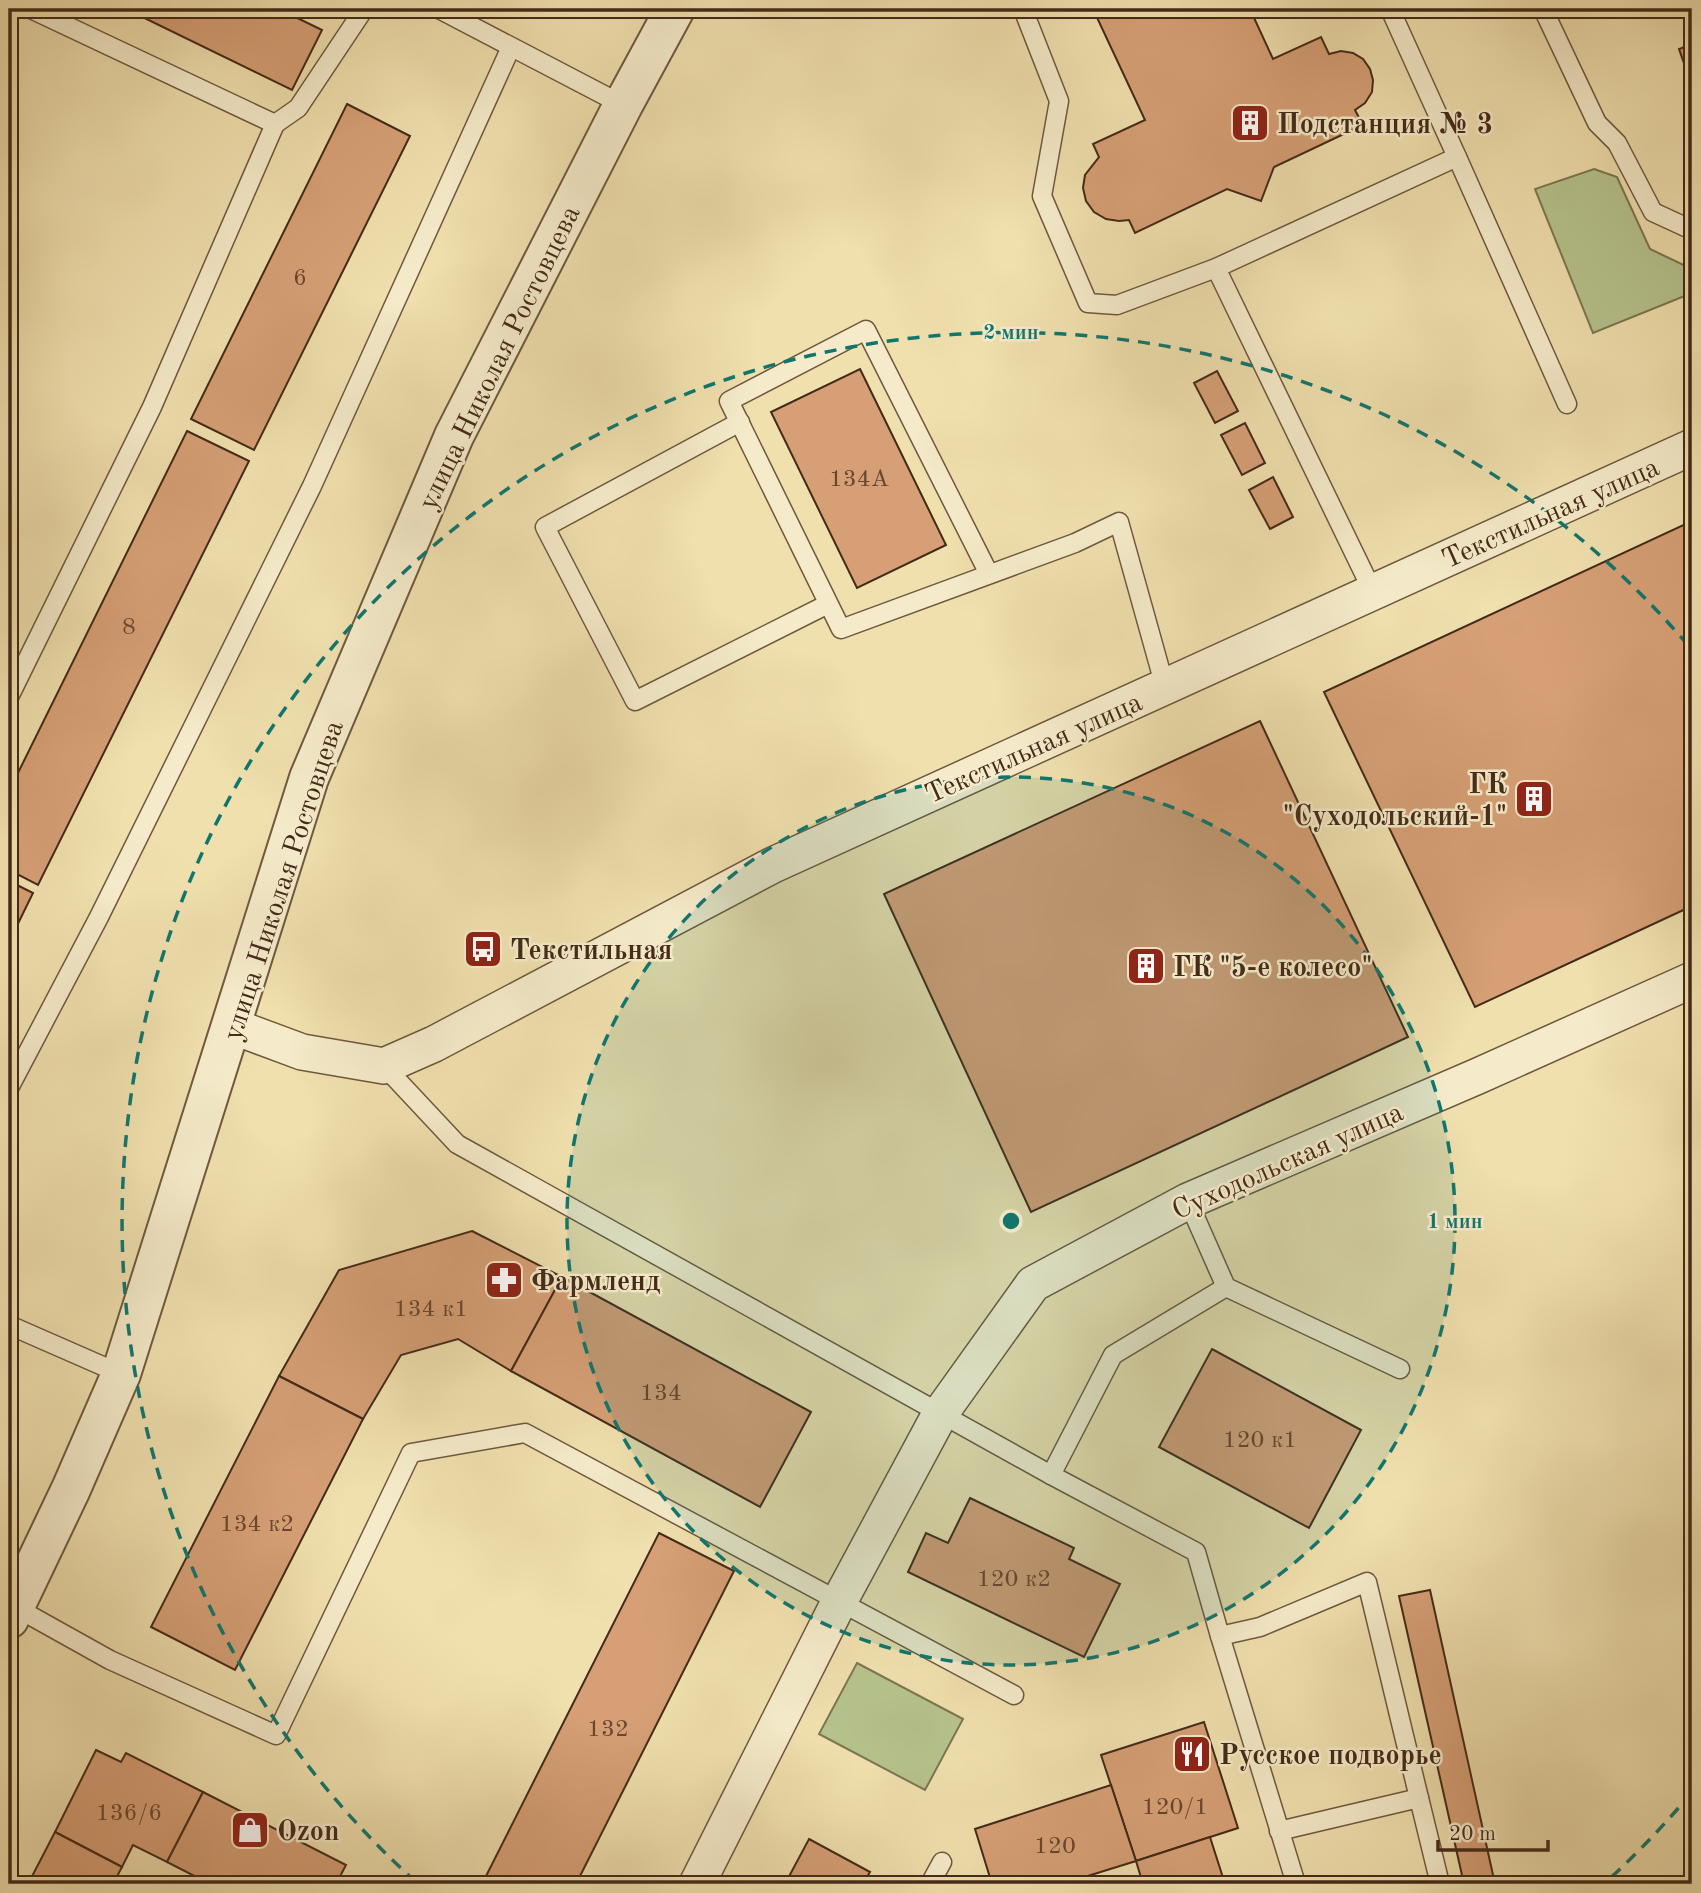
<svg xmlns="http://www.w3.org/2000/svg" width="1701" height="1893" font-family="'Old Standard TT',serif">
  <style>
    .green { fill: #b6c38d; stroke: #7d7653; stroke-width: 2 }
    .building { fill: #d69f75; stroke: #442a19; stroke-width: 2 }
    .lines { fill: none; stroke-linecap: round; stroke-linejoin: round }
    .service-casing { stroke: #6f583e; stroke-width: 21 }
    .minor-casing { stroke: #6f583e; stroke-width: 38 }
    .tertiary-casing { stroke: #6f583e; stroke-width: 42 }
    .service { stroke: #f5ebca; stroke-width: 18 }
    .minor { stroke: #f5ebca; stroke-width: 35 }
    .tertiary { stroke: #f5ebca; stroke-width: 38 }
    .ring { fill: none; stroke: #0f766e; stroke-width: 3.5; stroke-dasharray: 12 9 }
    .labels { text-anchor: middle; stroke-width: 5; stroke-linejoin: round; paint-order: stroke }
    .number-label { font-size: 24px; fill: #684730 }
    .poi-label { font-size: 28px; font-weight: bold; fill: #442a19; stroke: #f5ebca; text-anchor: start }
    .street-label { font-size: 28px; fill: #442a19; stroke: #f5ebca }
    .centre { fill: #0f766e; stroke: #f5ebca; stroke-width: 3.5 }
    .ring-label { font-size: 21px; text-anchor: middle; font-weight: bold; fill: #0f766e; stroke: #f5ebca; stroke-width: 5; stroke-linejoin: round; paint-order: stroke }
  </style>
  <rect width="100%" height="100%" fill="#f0e0ae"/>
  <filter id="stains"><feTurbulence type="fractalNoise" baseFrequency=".00286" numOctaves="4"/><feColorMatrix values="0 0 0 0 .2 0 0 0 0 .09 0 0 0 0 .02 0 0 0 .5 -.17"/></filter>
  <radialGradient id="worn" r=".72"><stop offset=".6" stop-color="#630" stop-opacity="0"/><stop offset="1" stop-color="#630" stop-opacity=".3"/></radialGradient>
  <g class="green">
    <polygon points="1594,169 1617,177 1650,249 1692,269 1692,293 1593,333 1535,189"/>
    <polygon points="857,1663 963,1719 925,1790 819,1734"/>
  </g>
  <g class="building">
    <polygon points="126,9 279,9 322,30 292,90"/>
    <polygon points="1093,9 1250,9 1273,59 1321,37 1329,54 1341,51 1353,53 1363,59 1370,69 1373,80 1372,92 1365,103 1355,110 1363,125 1274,167 1261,201 1227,189 1135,233 1129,220 1119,221 1106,219 1094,212 1086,201 1083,188 1085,175 1099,157 1093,144 1145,120"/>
    <polygon points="1692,44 1692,86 1679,49"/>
    <polygon points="347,104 410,136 254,450 191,419"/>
    <polygon points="860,369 946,545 857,588 771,412"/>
    <polygon points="1217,371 1238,411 1215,423 1194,383"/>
    <polygon points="1245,423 1265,463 1242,475 1221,435"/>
    <polygon points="187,431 249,461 38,885 9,870 9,791"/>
    <polygon points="1273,477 1293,517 1270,529 1249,490"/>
    <polygon points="1692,521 1692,906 1475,1007 1324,692"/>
    <polygon points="1260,721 1408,1037 1031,1212 884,894"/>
    <polygon points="9,881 33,893 9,942"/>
    <polygon points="472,1231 562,1277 511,1371 458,1339 401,1355 363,1419 279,1376 339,1270"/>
    <polygon points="562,1277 811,1412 760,1507 511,1371"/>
    <polygon points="1212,1349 1361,1430 1309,1528 1159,1447"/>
    <polygon points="279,1376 363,1419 235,1670 151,1627"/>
    <polygon points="970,1498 1074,1548 1069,1559 1120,1584 1084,1657 908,1572 926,1533 948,1543"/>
    <polygon points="659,1533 734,1571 576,1884 482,1884"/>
    <polygon points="1430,1590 1495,1884 1464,1884 1399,1596"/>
    <polygon points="1204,1722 1238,1828 1136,1861 1101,1755"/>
    <polygon points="96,1750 121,1762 126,1753 203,1792 167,1862 133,1845 122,1867 55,1832"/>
    <polygon points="1111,1785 1136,1861 1062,1884 992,1884 975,1829"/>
    <polygon points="203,1792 346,1865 336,1884 210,1884 167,1862"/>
    <polygon points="55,1832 122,1867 113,1884 28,1884"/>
    <polygon points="1210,1837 1225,1884 1143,1884 1136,1861"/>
    <polygon points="809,1839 870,1872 863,1884 785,1884"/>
  </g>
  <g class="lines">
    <defs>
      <g id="service">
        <polyline points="439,9 623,105"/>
        <polyline points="1023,9 1059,101 1042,196 1088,303 1117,305 1216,268 1457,157 1390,9"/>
        <polyline points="1543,9 1597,123 1617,143 1653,212 1692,230"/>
        <polyline points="275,124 298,108 364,9"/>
        <polyline points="1457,157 1567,404"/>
        <polyline points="1216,268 1373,592"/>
        <polyline points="740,422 545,527 635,701 828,604"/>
        <polyline points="989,574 866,330 729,401 841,629 1075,543 1119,522 1165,687"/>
        <polyline points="9,697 152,407 275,124 31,9"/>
        <polyline points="384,1066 457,1144 1051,1475 1196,1552 1220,1636 1296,1884"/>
        <polyline points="9,1088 99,917 312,486 511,47"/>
        <polyline points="1188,1201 1226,1287 1400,1369"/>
        <polyline points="9,1325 121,1374"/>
        <polyline points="1051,1475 1113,1355 1226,1287"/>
        <polyline points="15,1607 110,1660 276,1735 411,1453 525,1433 1014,1695"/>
        <polyline points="1220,1636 1260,1627 1367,1582 1419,1798"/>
        <polyline points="1279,1831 1419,1798 1440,1884"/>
        <polyline points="930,1884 942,1862"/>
      </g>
      <g id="minor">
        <polyline points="232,1026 302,1052 384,1066 434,1044 773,865 1692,447"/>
        <polyline points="697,1884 839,1602 940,1414 1033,1284 1188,1201 1478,1076 1692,980"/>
      </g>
      <polyline id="tertiary" points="9,1619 71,1489 121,1374 309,778 454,436 623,105 675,9"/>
    </defs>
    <use href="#service" class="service-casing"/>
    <use href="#minor" class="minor-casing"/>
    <use href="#tertiary" class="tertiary-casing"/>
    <use href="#service" class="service"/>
    <use href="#minor" class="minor"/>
    <use href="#tertiary" class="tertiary"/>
  </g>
  <circle cx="1011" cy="1221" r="444" fill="#0f766e" fill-opacity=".12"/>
  <g class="ring">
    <circle cx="1011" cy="1221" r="444"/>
    <path d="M1692 1792A889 889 0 0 1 1606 1882M416 1882A889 889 0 1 1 1692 650"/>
  </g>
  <defs>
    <symbol id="building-square" viewBox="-11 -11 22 22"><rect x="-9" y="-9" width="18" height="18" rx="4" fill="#8f2418" stroke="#f5ebca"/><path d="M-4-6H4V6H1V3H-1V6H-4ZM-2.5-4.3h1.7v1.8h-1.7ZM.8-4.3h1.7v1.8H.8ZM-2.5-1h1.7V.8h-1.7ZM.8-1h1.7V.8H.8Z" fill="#fff"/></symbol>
    <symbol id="bus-square" viewBox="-11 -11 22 22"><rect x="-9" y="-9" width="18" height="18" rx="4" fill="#8f2418" stroke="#f5ebca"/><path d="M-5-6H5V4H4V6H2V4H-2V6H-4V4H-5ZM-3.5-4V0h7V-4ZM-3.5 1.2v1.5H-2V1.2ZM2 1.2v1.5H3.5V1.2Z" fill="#fff"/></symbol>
    <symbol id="pharmacy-square" viewBox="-11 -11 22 22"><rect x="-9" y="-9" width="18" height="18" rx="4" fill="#8f2418" stroke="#f5ebca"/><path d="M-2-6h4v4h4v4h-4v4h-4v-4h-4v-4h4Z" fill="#fff"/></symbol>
    <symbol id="restaurant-square" viewBox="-11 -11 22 22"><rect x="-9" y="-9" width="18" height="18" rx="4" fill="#8f2418" stroke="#f5ebca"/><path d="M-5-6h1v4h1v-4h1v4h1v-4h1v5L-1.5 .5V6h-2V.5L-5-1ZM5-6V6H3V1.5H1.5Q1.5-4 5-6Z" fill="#fff"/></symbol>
    <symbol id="shop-square" viewBox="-11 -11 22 22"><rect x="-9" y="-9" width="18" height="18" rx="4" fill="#8f2418" stroke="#f5ebca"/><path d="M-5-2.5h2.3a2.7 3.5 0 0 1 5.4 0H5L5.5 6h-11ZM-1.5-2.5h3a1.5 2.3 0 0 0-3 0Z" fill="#fff"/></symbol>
  </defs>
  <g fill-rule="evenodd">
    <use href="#building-square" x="1228" y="101" width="44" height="44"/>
    <use href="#building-square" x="1512" y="777" width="44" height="44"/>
    <use href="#bus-square" x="461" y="927" width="44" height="44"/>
    <use href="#building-square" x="1124" y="944" width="44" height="44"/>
    <use href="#pharmacy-square" x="482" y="1258" width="44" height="44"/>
    <use href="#restaurant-square" x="1170" y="1732" width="44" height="44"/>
    <use href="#shop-square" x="228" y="1808" width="44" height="44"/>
  </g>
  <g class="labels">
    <g class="number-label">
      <text x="300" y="285">6</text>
      <text x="859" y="486">134А</text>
      <text x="129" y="634">8</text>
      <text x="431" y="1316">134 к1</text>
      <text x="661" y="1400">134</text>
      <text x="1260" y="1447">120 к1</text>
      <text x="257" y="1531">134 к2</text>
      <text x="1014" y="1586">120 к2</text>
      <text x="608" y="1736">132</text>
      <text x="1175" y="1814">120/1</text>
      <text x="129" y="1820">136/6</text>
      <text x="1055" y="1853">120</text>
    </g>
    <g class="poi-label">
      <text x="1277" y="133">Подстанция № 3</text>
      <text x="1507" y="793" text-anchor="end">ГК<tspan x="1507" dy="32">"Суходольский-1"</tspan></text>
      <text x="510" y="959">Текстильная</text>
      <text x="1173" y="976">ГК "5-е колесо"</text>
      <text x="531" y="1290">Фармленд</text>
      <text x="1219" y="1764">Русское подворье</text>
      <text x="277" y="1840">Ozon</text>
    </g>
    <g class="street-label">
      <text transform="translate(498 357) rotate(-64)" y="10">улица Николая Ростовцева</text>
      <text transform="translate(1550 512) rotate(-24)" y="10">Текстильная улица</text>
      <text transform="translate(1033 747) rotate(-24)" y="10">Текстильная улица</text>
      <text transform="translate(282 880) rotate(-72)" y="10">улица Николая Ростовцева</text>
      <text transform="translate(1287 1160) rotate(-24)" y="10">Суходольская улица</text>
    </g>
  </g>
  <circle cx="1011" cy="1221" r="10" class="centre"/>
  <g class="ring-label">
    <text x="1011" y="339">2 мин</text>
    <text x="1455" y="1228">1 мин</text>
  </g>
  <rect width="1701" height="1893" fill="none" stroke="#f0e0ae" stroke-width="35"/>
  <rect x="10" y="10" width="1680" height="1872" fill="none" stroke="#442a19" stroke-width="3.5"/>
  <rect x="18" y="18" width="1666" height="1858" fill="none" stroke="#442a19" stroke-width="2"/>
  <path d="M1438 1840v10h110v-10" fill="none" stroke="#442a19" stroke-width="3.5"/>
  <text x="1449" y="1840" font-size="21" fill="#442a19" stroke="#f5ebca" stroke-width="5" paint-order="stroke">20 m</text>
  <rect width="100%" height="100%" filter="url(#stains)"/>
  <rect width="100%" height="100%" fill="url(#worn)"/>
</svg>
